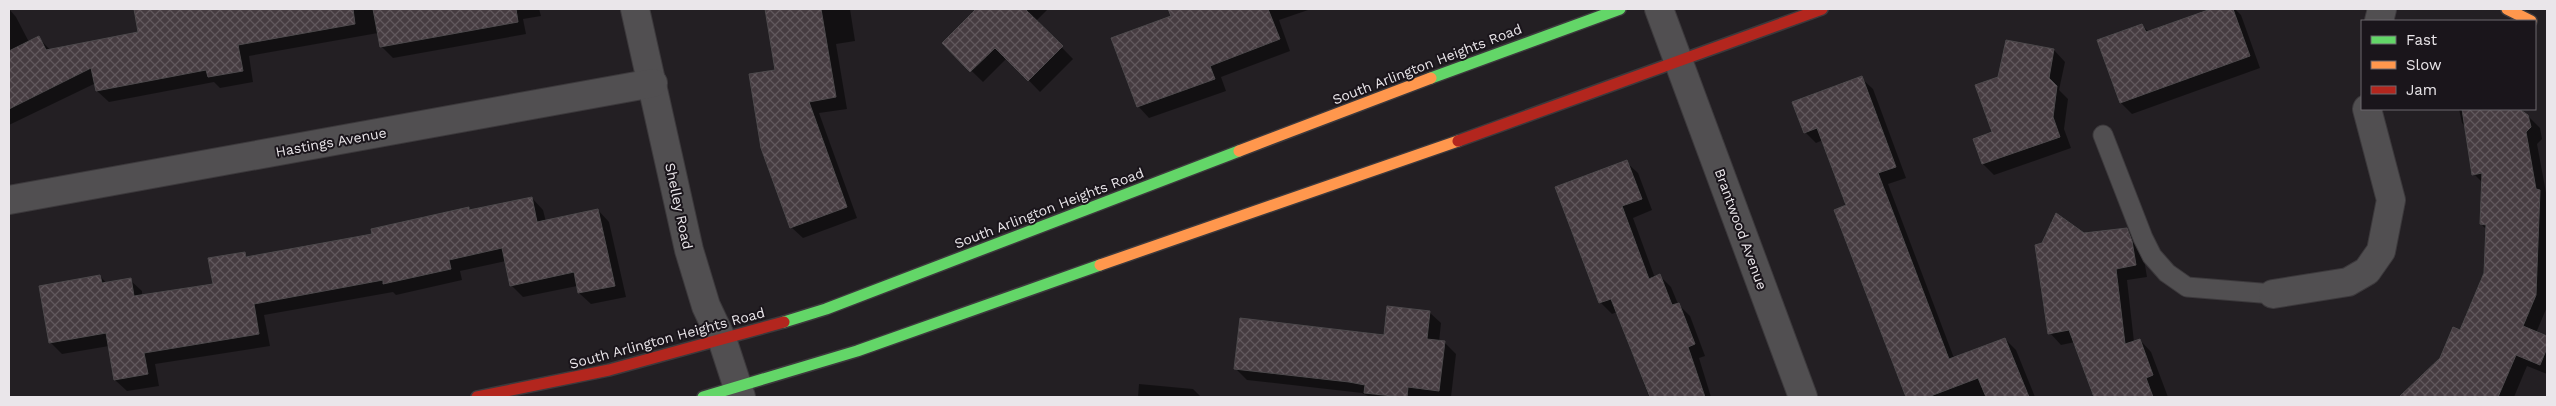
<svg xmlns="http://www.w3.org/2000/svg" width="2556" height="406" font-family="'Work Sans',sans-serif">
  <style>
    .shadow { fill: #0007 }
    .building { fill: url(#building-cross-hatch); stroke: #4d494c }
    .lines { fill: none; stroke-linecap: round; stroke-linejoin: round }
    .lane-casing { stroke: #3c393c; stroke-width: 21 }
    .street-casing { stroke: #3c393c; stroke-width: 30 }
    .fast-casing { stroke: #3c393c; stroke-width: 14 }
    .slow-casing { stroke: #3c393c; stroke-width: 14 }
    .jam-casing { stroke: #3c393c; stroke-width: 14 }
    .lane { stroke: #514f51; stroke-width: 19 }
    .street { stroke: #514f51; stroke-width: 28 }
    .fast { stroke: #63d668; stroke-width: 11 }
    .slow { stroke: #ff974d; stroke-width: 11 }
    .jam { stroke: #b3261e; stroke-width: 11 }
    .labels { text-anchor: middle; stroke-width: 4; stroke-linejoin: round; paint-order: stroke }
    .street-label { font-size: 14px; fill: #eae6ea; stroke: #1a151b }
  </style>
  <defs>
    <pattern id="building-cross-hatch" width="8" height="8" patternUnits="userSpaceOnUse" patternTransform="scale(1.25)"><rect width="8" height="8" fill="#463c41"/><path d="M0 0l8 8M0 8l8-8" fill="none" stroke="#61585d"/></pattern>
  </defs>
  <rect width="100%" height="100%" fill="#231f23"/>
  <g class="shadow">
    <polygon points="9,9 16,17 29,42 39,38 51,51 140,33 136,12 154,9 539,9 541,16 523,19 526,34 393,58 381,46 378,33 249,56 253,82 220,88 214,82 109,102 97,91 96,83 9,125"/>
    <polygon points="764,9 850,9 855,41 836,44 847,109 819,113 857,218 803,238 791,227 777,71 768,15"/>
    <polygon points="978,9 1048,9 1036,21 1073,59 1040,92 1007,58 983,82 943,43"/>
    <polygon points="1170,9 1311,9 1279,20 1290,51 1221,77 1226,91 1149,118 1138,106 1173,16"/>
    <polygon points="2214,9 2235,9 2241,15 2260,68 2132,114 2121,103 2142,25 2149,32"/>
    <polygon points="2054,50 2065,62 2059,90 2068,99 2064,129 2071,148 1994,175 1983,164 1994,132 1999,78"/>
    <polygon points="1861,78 1873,89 1906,178 1888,184 1954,358 2005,339 2016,350 2035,397 1906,397 1835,210 1848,205 1823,140 1816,143 1805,132"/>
    <polygon points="2459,109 2514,109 2528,116 2540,128 2542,139 2537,144 2547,198 2547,307 2536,333 2547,338 2547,374 2527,366 2514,397 2401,397 2441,359 2461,332 2485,274 2487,230 2481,224 2483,183 2474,174 2466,127 2462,123"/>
    <polygon points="1626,162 1638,173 1652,210 1633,218 1655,278 1660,276 1671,287 1678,304 1690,316 1705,356 1699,358 1711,397 1649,397 1617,312 1612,314 1600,302"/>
    <polygon points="532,198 543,210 546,222 598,210 609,222 626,297 591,304 579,293 577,286 523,297 511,285 506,261 460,271 462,280 396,295 393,292 264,315 270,346 155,364 159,386 127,391 115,380 109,346 62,354 51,343 100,276 107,284 130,280 142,291 142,296 214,285 245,254 248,257 374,235 468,209 471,211"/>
    <polygon points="2126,229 2138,241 2143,253 2147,277 2127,280 2134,342 2140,340 2151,352 2168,397 2095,397 2075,342 2061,345 2050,333 2083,234"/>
    <polygon points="1429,312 1441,323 1439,342 1444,342 1456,354 1451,397 1370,397 1362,393 1247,380 1236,369 1385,336"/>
    <polygon points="1139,384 1193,389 1201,397 1138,397"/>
  </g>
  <g class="building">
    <polygon points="134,9 353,9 355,24 238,45 243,71 208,77 206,70 96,91 91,68 9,109 9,51 39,36 46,50 138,32"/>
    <polygon points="373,9 516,9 518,22 380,47"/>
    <polygon points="765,9 821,9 836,97 809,102 847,207 790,228 761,148 749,74 775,70"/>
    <polygon points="976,9 1025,9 1063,46 1028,81 995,48 970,72 942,43"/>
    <polygon points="1168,9 1268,9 1280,39 1210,66 1215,79 1137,107 1111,38 1171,16"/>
    <polygon points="2211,9 2233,9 2250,56 2120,103 2097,40 2142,24 2146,32"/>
    <polygon points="2006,40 2054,49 2049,78 2057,86 2053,117 2060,137 1982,164 1973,139 1992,132 1975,85 1998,77"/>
    <polygon points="1862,76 1896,167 1878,173 1949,359 2005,338 2029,397 1986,397 1978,378 1928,397 1906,397 1834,210 1846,205 1817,128 1804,133 1792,102"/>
    <polygon points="2462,109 2519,109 2528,115 2531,127 2526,132 2536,189 2540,190 2536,295 2523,326 2547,336 2547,348 2540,365 2516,355 2498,397 2399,397 2440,358 2453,327 2460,330 2484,273 2486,225 2480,224 2482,173 2472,175"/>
    <polygon points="1627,160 1642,199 1622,206 1649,279 1660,274 1672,305 1679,303 1695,344 1688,347 1705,397 1650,397 1611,299 1599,303 1555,187"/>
    <polygon points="532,197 537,222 598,209 615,286 578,293 574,272 510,286 502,248 449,260 451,269 383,284 383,280 254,304 259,334 144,353 148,374 114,380 106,333 49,343 39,286 100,275 102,283 131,278 134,296 213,284 208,258 245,252 246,257 372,234 371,229 469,207 469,210"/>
    <polygon points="2056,213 2084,233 2127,228 2132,241 2136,265 2116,269 2125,344 2140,339 2153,375 2146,378 2153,397 2094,397 2069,330 2048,334 2035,245 2042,243"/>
    <polygon points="1387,306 1430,311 1427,339 1445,341 1439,391 1408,387 1407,397 1402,397 1364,393 1365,385 1349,382 1234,369 1240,318 1384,335"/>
  </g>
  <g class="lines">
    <defs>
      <polyline id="lane" points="2103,135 2143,238 2152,256 2167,273 2187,287 2273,294"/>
      <g id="street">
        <polyline points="635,9 689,250 706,306 723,342 741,397"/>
        <polyline points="1659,9 1803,397"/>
        <polyline points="2379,21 2382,9"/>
        <polyline points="9,200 653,83"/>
        <polyline points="2273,294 2348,282 2367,271 2381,251 2391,200 2367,109"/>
      </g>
      <g id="fast">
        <polyline points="1431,78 1620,9"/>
        <polyline points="784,322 826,309 1239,151"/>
        <polyline points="703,397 857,351 1100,265"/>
      </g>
      <g id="slow">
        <polyline points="2507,9 2531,21"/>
        <polyline points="1239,151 1431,78"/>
        <polyline points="1100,265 1458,141"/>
      </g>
      <g id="jam">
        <polyline points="1458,141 1822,9"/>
        <polyline points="477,397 609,370 784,322"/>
      </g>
    </defs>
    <use href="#lane" class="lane-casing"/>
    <use href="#street" class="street-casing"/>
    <use href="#fast" class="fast-casing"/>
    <use href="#slow" class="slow-casing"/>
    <use href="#jam" class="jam-casing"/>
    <use href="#lane" class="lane"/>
    <use href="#street" class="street"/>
    <use href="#fast" class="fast"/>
    <use href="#slow" class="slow"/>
    <use href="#jam" class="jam"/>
  </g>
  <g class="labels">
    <g class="street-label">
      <text transform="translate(1427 64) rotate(-21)" y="5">South Arlington Heights Road</text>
      <text transform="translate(331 142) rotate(-10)" y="5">Hastings Avenue</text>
      <text transform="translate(679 206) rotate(78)" y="5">Shelley Road</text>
      <text transform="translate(1049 208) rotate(-21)" y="5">South Arlington Heights Road</text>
      <text transform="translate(1741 229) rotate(70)" y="5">Brantwood Avenue</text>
      <text transform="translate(667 338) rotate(-15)" y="5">South Arlington Heights Road</text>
    </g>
  </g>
  <rect width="2556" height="406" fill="none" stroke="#eae6ea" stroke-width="20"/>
  <rect x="2361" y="20" width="175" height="90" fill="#1a151b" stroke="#6d696e"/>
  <rect x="2371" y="36" width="25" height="8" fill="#63d668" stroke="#6d696e"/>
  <text x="2406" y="45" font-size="15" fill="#eae6ea">Fast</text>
  <rect x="2371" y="61" width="25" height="8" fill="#ff974d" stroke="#6d696e"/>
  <text x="2406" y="70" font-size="15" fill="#eae6ea">Slow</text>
  <rect x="2371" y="86" width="25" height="8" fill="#b3261e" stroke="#6d696e"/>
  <text x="2406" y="95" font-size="15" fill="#eae6ea">Jam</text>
</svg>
